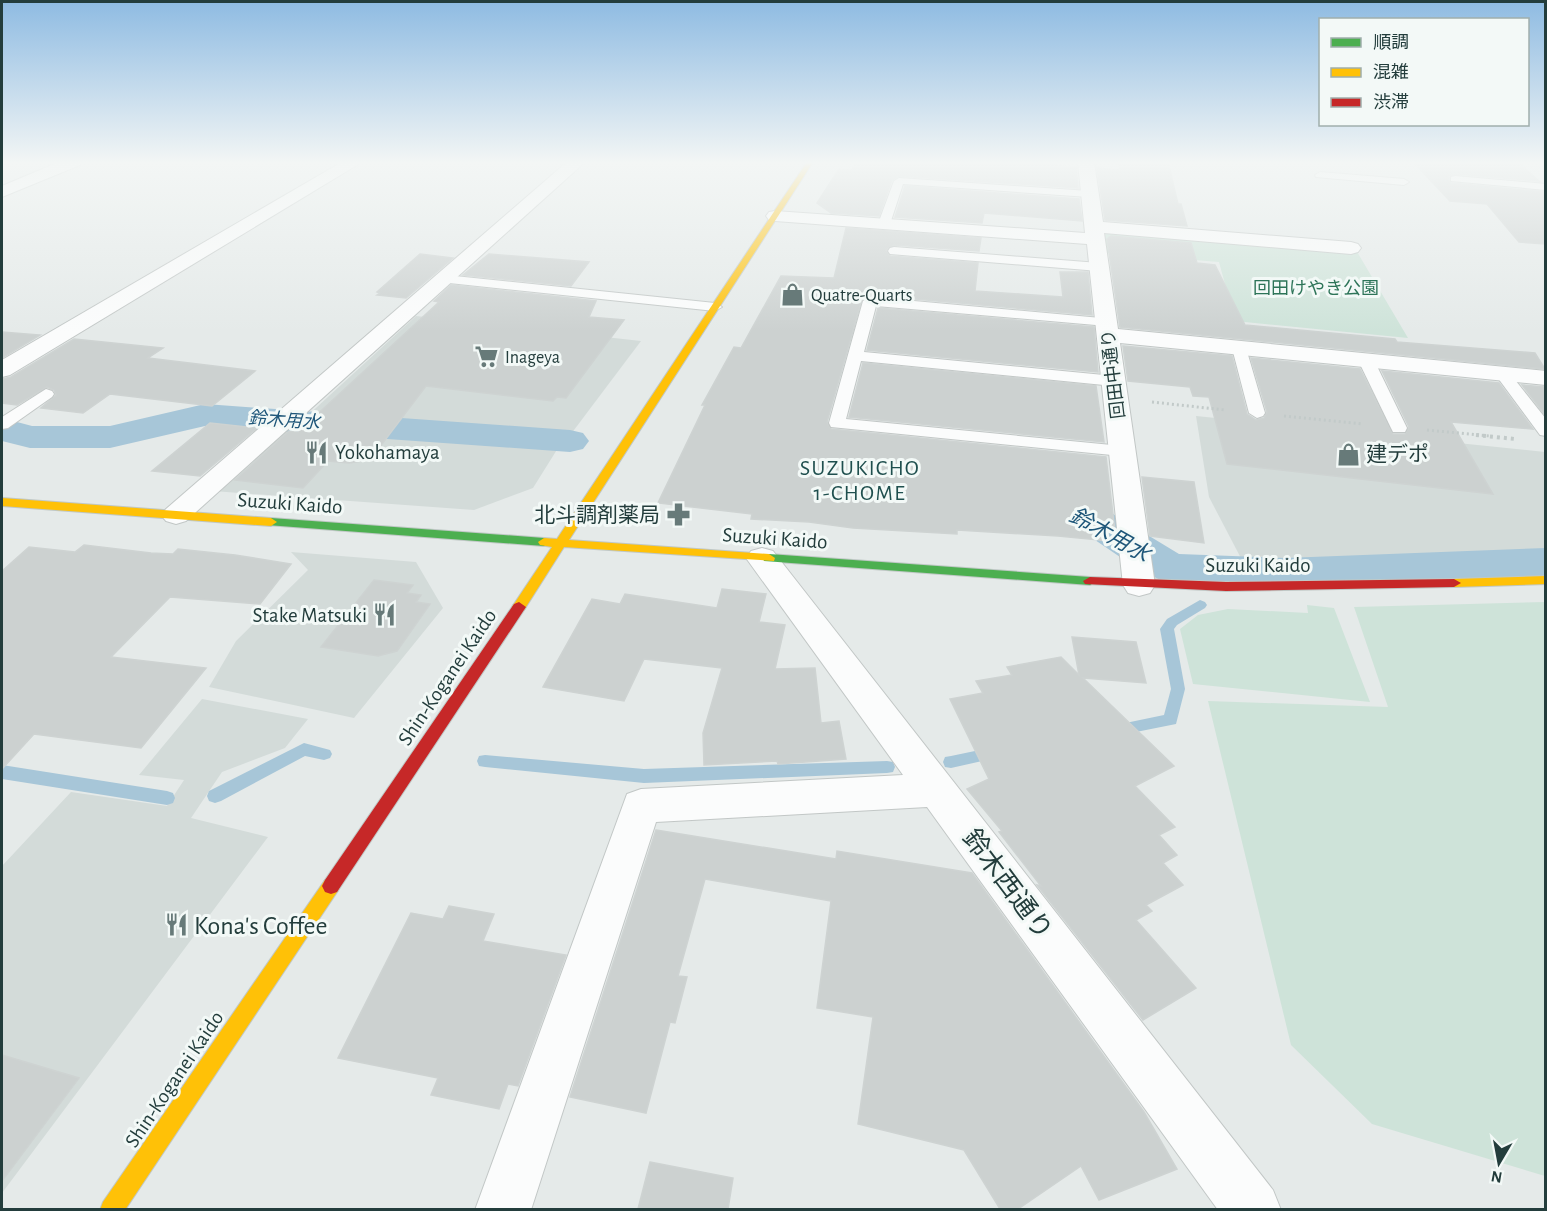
<svg xmlns="http://www.w3.org/2000/svg" width="1547" height="1211" font-family="'Alegreya Sans','Noto Sans JP',sans-serif">
  <style>
    .built { fill: #d3dbd9 }
    .green { fill: #cee3d9 }
    .lines { fill: none; stroke-linecap: round; stroke-linejoin: round }
    .stream { fill: #a7c6d8; fill-rule: evenodd }
    .canal { fill: #a7c6d8; fill-rule: evenodd }
    .building { fill: #ccd1d0; stroke: #ced3d2; stroke-width: 1.5 }
    .lane-casing { stroke: #c2c7c6; stroke-width: 2 }
    .street-casing { stroke: #c2c7c6; stroke-width: 2 }
    .fast-casing { stroke: #c0c8c6; stroke-width: 2 }
    .slow-casing { stroke: #c0c8c6; stroke-width: 2 }
    .jam-casing { stroke: #c0c8c6; stroke-width: 2 }
    .path-far1 { stroke: #c2cac9; stroke-width: 3; stroke-dasharray: 2 3; stroke-linecap: butt }
    .path { stroke: #c2cac9; stroke-width: 4; stroke-dasharray: 3 4; stroke-linecap: butt }
    .lane { fill: #fbfcfc; fill-rule: evenodd }
    .street { fill: #fbfcfc; fill-rule: evenodd }
    .fast { fill: #4caf50; fill-rule: evenodd }
    .slow { fill: #ffc107; fill-rule: evenodd }
    .jam { fill: #c62828; fill-rule: evenodd }
    .labels { text-anchor: middle; stroke-width: 6; stroke-linejoin: round; paint-order: stroke }
    .far-park-label { font-size: 18px; fill: #2d7458; stroke: #f3f9f7 }
    .far-poi-label { font-size: 18px; fill: #233d3c; stroke: #f3f9f7; text-anchor: start }
    .far-street-label { font-size: 18px; fill: #233d3c; stroke: #f3f9f7 }
    .far-water-label { font-size: 18px; font-style: italic; fill: #1e5679; stroke: #f3f9f7 }
    .poi-label { font-size: 21px; fill: #233d3c; stroke: #f3f9f7; text-anchor: start }
    .street-label { font-size: 21px; fill: #233d3c; stroke: #f3f9f7 }
    .neighbourhood-label { font-size: 22px; letter-spacing: 1.5px; fill: #1f4f4e; stroke: #f3f9f7 }
    .water-label { font-size: 22px; font-style: italic; fill: #1e5679; stroke: #f3f9f7 }
    .near-street-label { font-size: 26px; fill: #233d3c; stroke: #f3f9f7 }
    .near-poi-label { font-size: 26px; fill: #233d3c; stroke: #f3f9f7; text-anchor: start }
  </style>
  <rect width="100%" height="100%" fill="#e5eae9"/>
  <g class="built">
    <polygon points="416,316 641,341 568,438 305,418"/>
    <polygon points="1196,416 1545,452 1545,555 1244,564 1209,497"/>
    <polygon points="289,425 558,448 533,488 474,510 213,491"/>
    <polygon points="291,552 416,562 443,608 354,718 209,687 236,641 308,570"/>
    <polygon points="202,699 308,719 285,748 222,772 191,818 268,837 2,1193 2,866 71,792 167,806 184,780 139,775"/>
  </g>
  <g class="green">
    <polygon points="1106,231 1356,250 1408,338 1235,321 1219,262 1107,253 1102,234"/>
    <polygon points="1545,602 1546,602 1545,1176 1372,1124 1291,1045 1208,701 1388,707 1354,607"/>
    <polygon points="1307,605 1334,608 1370,702 1193,684 1180,629 1198,615 1228,609 1308,613"/>
  </g>
  <g class="lines">
    <g class="stream">
      <polygon points="1200,600 1205,602 1207,605 1205,608 1177,625 1174,629 1185,689 1176,724 1116,736 1111,734 1108,730 1111,726 1164,715 1171,689 1160,629 1167,619"/>
      <polygon points="304,743 330,750 332,754 330,758 324,760 305,756 221,801 215,803 209,801 207,796 209,791"/>
      <polygon points="994,747 1000,749 1002,753 1000,757 951,768 945,767 943,762 945,757 951,756"/>
      <polygon points="485,755 644,769 887,761 893,762 895,767 893,772 887,773 644,783 485,767 479,766 477,761 479,756"/>
      <polygon points="2,765 167,791 173,793 175,798 173,803 167,805 2,779"/>
    </g>
    <g class="canal">
      <polygon points="205,404 570,430 583,433 589,441 583,449 570,452 205,426 110,448 30,448 2,441 2,418 32,426 110,426"/>
      <path d="M1054,492L1113,514L1179,554L1285,558L1546,548V576L1285,588L1170,583C1139,574 1113,550 1085,534C1068,523 1045,521 1033,504L1039,495Z"/>
    </g>
  </g>
  <g class="building">
    <polygon points="856,162 1011,162 1076,167 1078,188 899,176 892,180 879,216 831,213 817,203 839,169 852,170"/>
    <polygon points="1119,162 1168,162 1178,204 1181,204 1187,226 1105,220 1097,168 1120,170"/>
    <polygon points="1438,162 1518,162 1539,181 1455,174 1449,176 1449,181 1451,183 1545,192 1545,244 1519,242 1487,204 1450,201 1414,163 1440,165"/>
    <polygon points="905,186 1079,199 1082,221 984,213 982,223 895,217"/>
    <polygon points="846,228 981,238 979,251 894,245 886,250 890,256 978,263 975,291 1063,297 1060,272 1088,272 1092,315 870,295 862,299 827,422 831,429 1106,457 1115,531 1108,530 1109,541 1058,536 957,530 957,534 853,528 809,522 751,519 752,514 658,503 705,405 702,405 734,347 741,348 781,276 834,278"/>
    <polygon points="1111,236 1191,243 1197,263 1215,265 1245,325 1395,339 1397,342 1535,353 1545,369 1120,327 1107,239"/>
    <polygon points="420,254 453,258 406,298 377,295 380,293 377,292"/>
    <polygon points="489,254 589,262 571,286 463,275"/>
    <polygon points="451,285 596,301 589,317 624,320 566,398 557,397 553,401 426,386 373,456 362,461 349,463 328,461 303,488 235,480 289,431 298,432 439,302 434,301"/>
    <polygon points="878,308 1094,327 1098,372 867,350"/>
    <polygon points="2,332 40,335 2,358"/>
    <polygon points="74,339 163,348 148,358 255,371 212,406 110,394 83,413 41,408 56,395 54,390 47,387 17,405 2,403 2,379 11,377"/>
    <polygon points="1123,346 1232,356 1247,414 1256,420 1264,418 1267,412 1251,358 1360,369 1393,434 1405,434 1409,427 1382,371 1499,383 1533,429 1451,422 1493,494 1227,464 1209,397 1193,396 1190,387 1128,381"/>
    <polygon points="863,363 1096,386 1104,442 849,417"/>
    <polygon points="1522,385 1545,387 1545,415"/>
    <polygon points="210,423 257,428 200,476 152,471"/>
    <polygon points="1142,477 1194,482 1204,543 1150,536"/>
    <polygon points="84,545 151,553 173,554 178,549 235,555 291,564 260,604 170,597 111,657 206,668 141,748 34,734 2,769 2,571 29,547 75,552"/>
    <polygon points="374,580 413,585 407,593 421,595 416,602 430,604 397,651 378,656 321,647"/>
    <polygon points="722,589 766,594 759,622 785,625 775,669 815,668 821,723 839,721 846,759 778,764 777,761 704,765 703,733 722,668 644,659 624,701 543,687 592,599 620,604 625,594 717,608"/>
    <polygon points="1072,637 1136,642 1146,683 1083,678 1174,766 1135,786 1175,827 1159,835 1177,855 1163,863 1183,885 1146,905 1152,911 1136,920 1196,988 1143,1020 1037,885 1041,886 999,832 1002,831 967,789 989,779 950,699 983,693 976,681 1012,675 1007,667 1061,657 1079,675"/>
    <polygon points="656,830 836,859 837,851 972,873 1144,1112 1177,1169 1099,1200 1081,1166 1018,1209 1000,1209 964,1150 858,1124 873,1017 817,1008 831,901 705,879 678,976 687,977 675,1023 670,1022 646,1113 570,1097"/>
    <polygon points="449,906 494,914 483,941 566,955 518,1086 508,1084 499,1109 431,1095 438,1078 338,1058 411,913 443,919"/>
    <polygon points="2,1055 79,1078 2,1181"/>
    <polygon points="650,1162 733,1178 728,1209 638,1209"/>
  </g>
  <g class="lines">
    <defs>
      <g id="lane">
        <polygon points="1320,172 1404,179 1409,182 1404,185 1316,177 1315,175"/>
        <polygon points="1455,176 1546,184 1546,190 1451,181 1451,177"/>
        <polygon points="899,178 1089,191 1095,194 1089,197 903,184 890,224 884,228 880,226 878,224 894,181"/>
        <polygon points="894,247 1099,263 1105,267 1099,271 890,254 888,251 890,248"/>
        <polygon points="445,275 715,303 722,307 715,311 440,282 438,279 440,276"/>
        <polygon points="870,297 1112,319 1114,322 1107,326 876,306 864,352 1114,376 1122,381 1114,386 861,361 846,419 1122,446 1128,447 1131,451 1128,455 1122,456 831,427 829,423 863,301"/>
        <polygon points="1239,344 1246,348 1265,413 1263,416 1257,418 1249,413 1232,348"/>
        <polygon points="1366,355 1374,360 1407,428 1405,432 1393,432 1391,428 1358,360"/>
        <polygon points="1503,369 1508,371 1546,419 1546,436 1540,435 1495,374"/>
        <polygon points="46,389 52,391 54,394 52,397 8,428 2,429 2,417"/>
      </g>
      <g id="street">
        <polygon points="59,162 82,162 80,165 2,197 2,186"/>
        <polygon points="342,162 362,162 10,375 2,377 2,360"/>
        <polygon points="567,162 585,162 186,521 176,524 166,521 161,515 166,509"/>
        <polygon points="1078,162 1094,162 1103,222 1351,242 1358,244 1361,248 1358,252 1351,254 1104,233 1118,329 1546,371 1546,385 1120,343 1155,585 1150,593 1139,596 1128,593 1123,585 1087,244 775,221 769,220 766,216 769,212 775,211 1085,233"/>
        <polygon points="762,548 773,551 1273,1190 1281,1210 1218,1210 927,807 656,822 531,1210 475,1210 627,794 641,789 903,775 746,558 751,551"/>
      </g>
      <g id="fast">
        <polygon points="271,518 544,538 550,542 544,546 267,525 265,522"/>
        <polygon points="769,554 1090,577 1097,581 1090,585 764,561 763,558"/>
      </g>
      <g id="slow">
        <polygon points="807,162 813,162 569,540 769,554 775,558 774,561 564,547 524,610 514,610 512,607 552,547 540,545 538,542 544,538 557,539"/>
        <polygon points="2,498 271,518 277,522 271,526 2,506"/>
        <polygon points="1546,576 1546,584 1454,587 1447,583 1454,579"/>
        <polygon points="331,878 337,880 340,886 337,892 125,1210 100,1210 103,1202 325,880"/>
      </g>
      <g id="jam">
        <polygon points="1090,577 1226,582 1454,579 1461,583 1454,587 1226,591 1085,584 1083,581"/>
        <polygon points="519,602 526,607 524,610 337,892 331,894 325,892 322,886 325,880 514,604"/>
      </g>
    </defs>
    <use href="#lane" class="lane-casing"/>
    <use href="#street" class="street-casing"/>
    <use href="#fast" class="fast-casing"/>
    <use href="#slow" class="slow-casing"/>
    <use href="#jam" class="jam-casing"/>
    <g class="path-far1">
      <polyline points="1152,402 1225,410"/>
      <polyline points="1284,416 1363,424"/>
      <polyline points="1427,430 1490,436"/>
    </g>
    <polyline class="path" points="1476,435 1515,439"/>
    <use href="#lane" class="lane"/>
    <use href="#street" class="street"/>
    <use href="#fast" class="fast"/>
    <use href="#slow" class="slow"/>
    <use href="#jam" class="jam"/>
  </g>
  <linearGradient id="sky" x2="0" y2="1"><stop stop-color="#8ebbe2"/><stop offset="0.49" stop-color="#f3f6f5"/><stop offset="1" stop-color="#f3f6f5" stop-opacity="0"/></linearGradient>
  <rect width="1547" height="332" fill="url(#sky)"/>
  <defs>
    <symbol id="shop-bare" viewBox="-9 -9 18 18"><path d="M-5-2.5h2.3a2.7 3.5 0 0 1 5.4 0H5L5.5 6h-11ZM-1.5-2.5h3a1.5 2.3 0 0 0-3 0Z" fill="#677a79" stroke="#f3f9f7" stroke-width="2.5" paint-order="stroke"/></symbol>
    <symbol id="supermarket-bare" viewBox="-9 -9 18 18"><path d="M-6-5.5h2.5l.6 2H6L4.5 2H-2.5L-4.4-4H-6ZM-1.5 3.2a1.3 1.3 0 1 0 .1 0ZM3 3.2a1.3 1.3 0 1 0 .1 0Z" fill="#677a79" stroke="#f3f9f7" stroke-width="2.5" paint-order="stroke"/></symbol>
    <symbol id="restaurant-bare" viewBox="-9 -9 18 18"><path d="M-5-6h1v4h1v-4h1v4h1v-4h1v5L-1.5 .5V6h-2V.5L-5-1ZM5-6V6H3V1.5H1.5Q1.5-4 5-6Z" fill="#677a79" stroke="#f3f9f7" stroke-width="2.5" paint-order="stroke"/></symbol>
    <symbol id="pharmacy-bare" viewBox="-9 -9 18 18"><path d="M-2-6h4v4h4v4h-4v4h-4v-4h-4v-4h4Z" fill="#677a79" stroke="#f3f9f7" stroke-width="2.5" paint-order="stroke"/></symbol>
  </defs>
  <g fill-rule="evenodd">
    <use href="#shop-bare" x="776" y="278" width="33" height="33"/>
    <use href="#supermarket-bare" x="470" y="340" width="33" height="33"/>
    <use href="#restaurant-bare" x="300" y="436" width="33" height="33"/>
    <use href="#shop-bare" x="1332" y="438" width="33" height="33"/>
    <use href="#pharmacy-bare" x="662" y="498" width="33" height="33"/>
    <use href="#restaurant-bare" x="368" y="598" width="33" height="33"/>
    <use href="#restaurant-bare" x="160" y="908" width="33" height="33"/>
  </g>
  <g class="labels">
    <g class="far-park-label">
      <text x="1316" y="294">回田けやき公園</text>
    </g>
    <g class="far-poi-label">
      <text x="811" y="301">Quatre-Quarts</text>
      <text x="505" y="363">Inageya</text>
    </g>
    <g class="far-street-label">
      <text transform="translate(1113 374) rotate(-97)" y="6">回田中通り</text>
    </g>
    <g class="far-water-label">
      <text transform="translate(284 420) rotate(4)" y="6">鈴木用水</text>
    </g>
    <g class="poi-label">
      <text x="335" y="459">Yokohamaya</text>
      <text x="1366" y="461">建デポ</text>
      <text x="660" y="522" text-anchor="end">北斗調剤薬局</text>
      <text x="367" y="622" text-anchor="end">Stake Matsuki</text>
    </g>
    <g class="street-label">
      <text transform="translate(290 503) rotate(4)" y="7">Suzuki Kaido</text>
      <text transform="translate(775 538) rotate(4)" y="7">Suzuki Kaido</text>
      <text x="1258" y="572">Suzuki Kaido</text>
      <text transform="translate(447 677) rotate(-56)" y="7">Shin-Koganei Kaido</text>
      <text transform="translate(174 1079) rotate(-56)" y="7">Shin-Koganei Kaido</text>
    </g>
    <g class="neighbourhood-label">
      <text x="860" y="475">SUZUKICHO<tspan x="860" dy="25">1-CHOME</tspan></text>
    </g>
    <g class="water-label">
      <text transform="translate(1110 534) rotate(29)" y="8">鈴木用水</text>
    </g>
    <g class="near-street-label">
      <text transform="translate(1008 884) rotate(53)" y="9">鈴木西通り</text>
    </g>
    <g class="near-poi-label">
      <text x="194" y="934">Kona's Coffee</text>
    </g>
  </g>
  <rect width="1547" height="1211" fill="none" stroke="#233d3c" stroke-width="6"/>
  <rect x="1319" y="18" width="210" height="108" fill="#f3f9f7" stroke="#a0aeac" stroke-width="1.5"/>
  <rect x="1331" y="38" width="30" height="9" fill="#4caf50" stroke="#a0aeac" stroke-width="1.5"/>
  <text x="1373" y="48" font-size="18" fill="#233d3c">順調</text>
  <rect x="1331" y="68" width="30" height="9" fill="#ffc107" stroke="#a0aeac" stroke-width="1.5"/>
  <text x="1373" y="78" font-size="18" fill="#233d3c">混雑</text>
  <rect x="1331" y="98" width="30" height="9" fill="#c62828" stroke="#a0aeac" stroke-width="1.5"/>
  <text x="1373" y="108" font-size="18" fill="#233d3c">渋滞</text>
  <g transform="translate(1499 1163) rotate(190)" stroke="#f3f9f7" stroke-width="4.5" paint-order="stroke">
  <path d="M0-4.5L10 22L0 15L-10 22Z" fill="#233d3c"/>
  <text y="-9" font-size="16" font-weight="bold" text-anchor="middle" fill="#233d3c">N</text>
  </g>
</svg>
